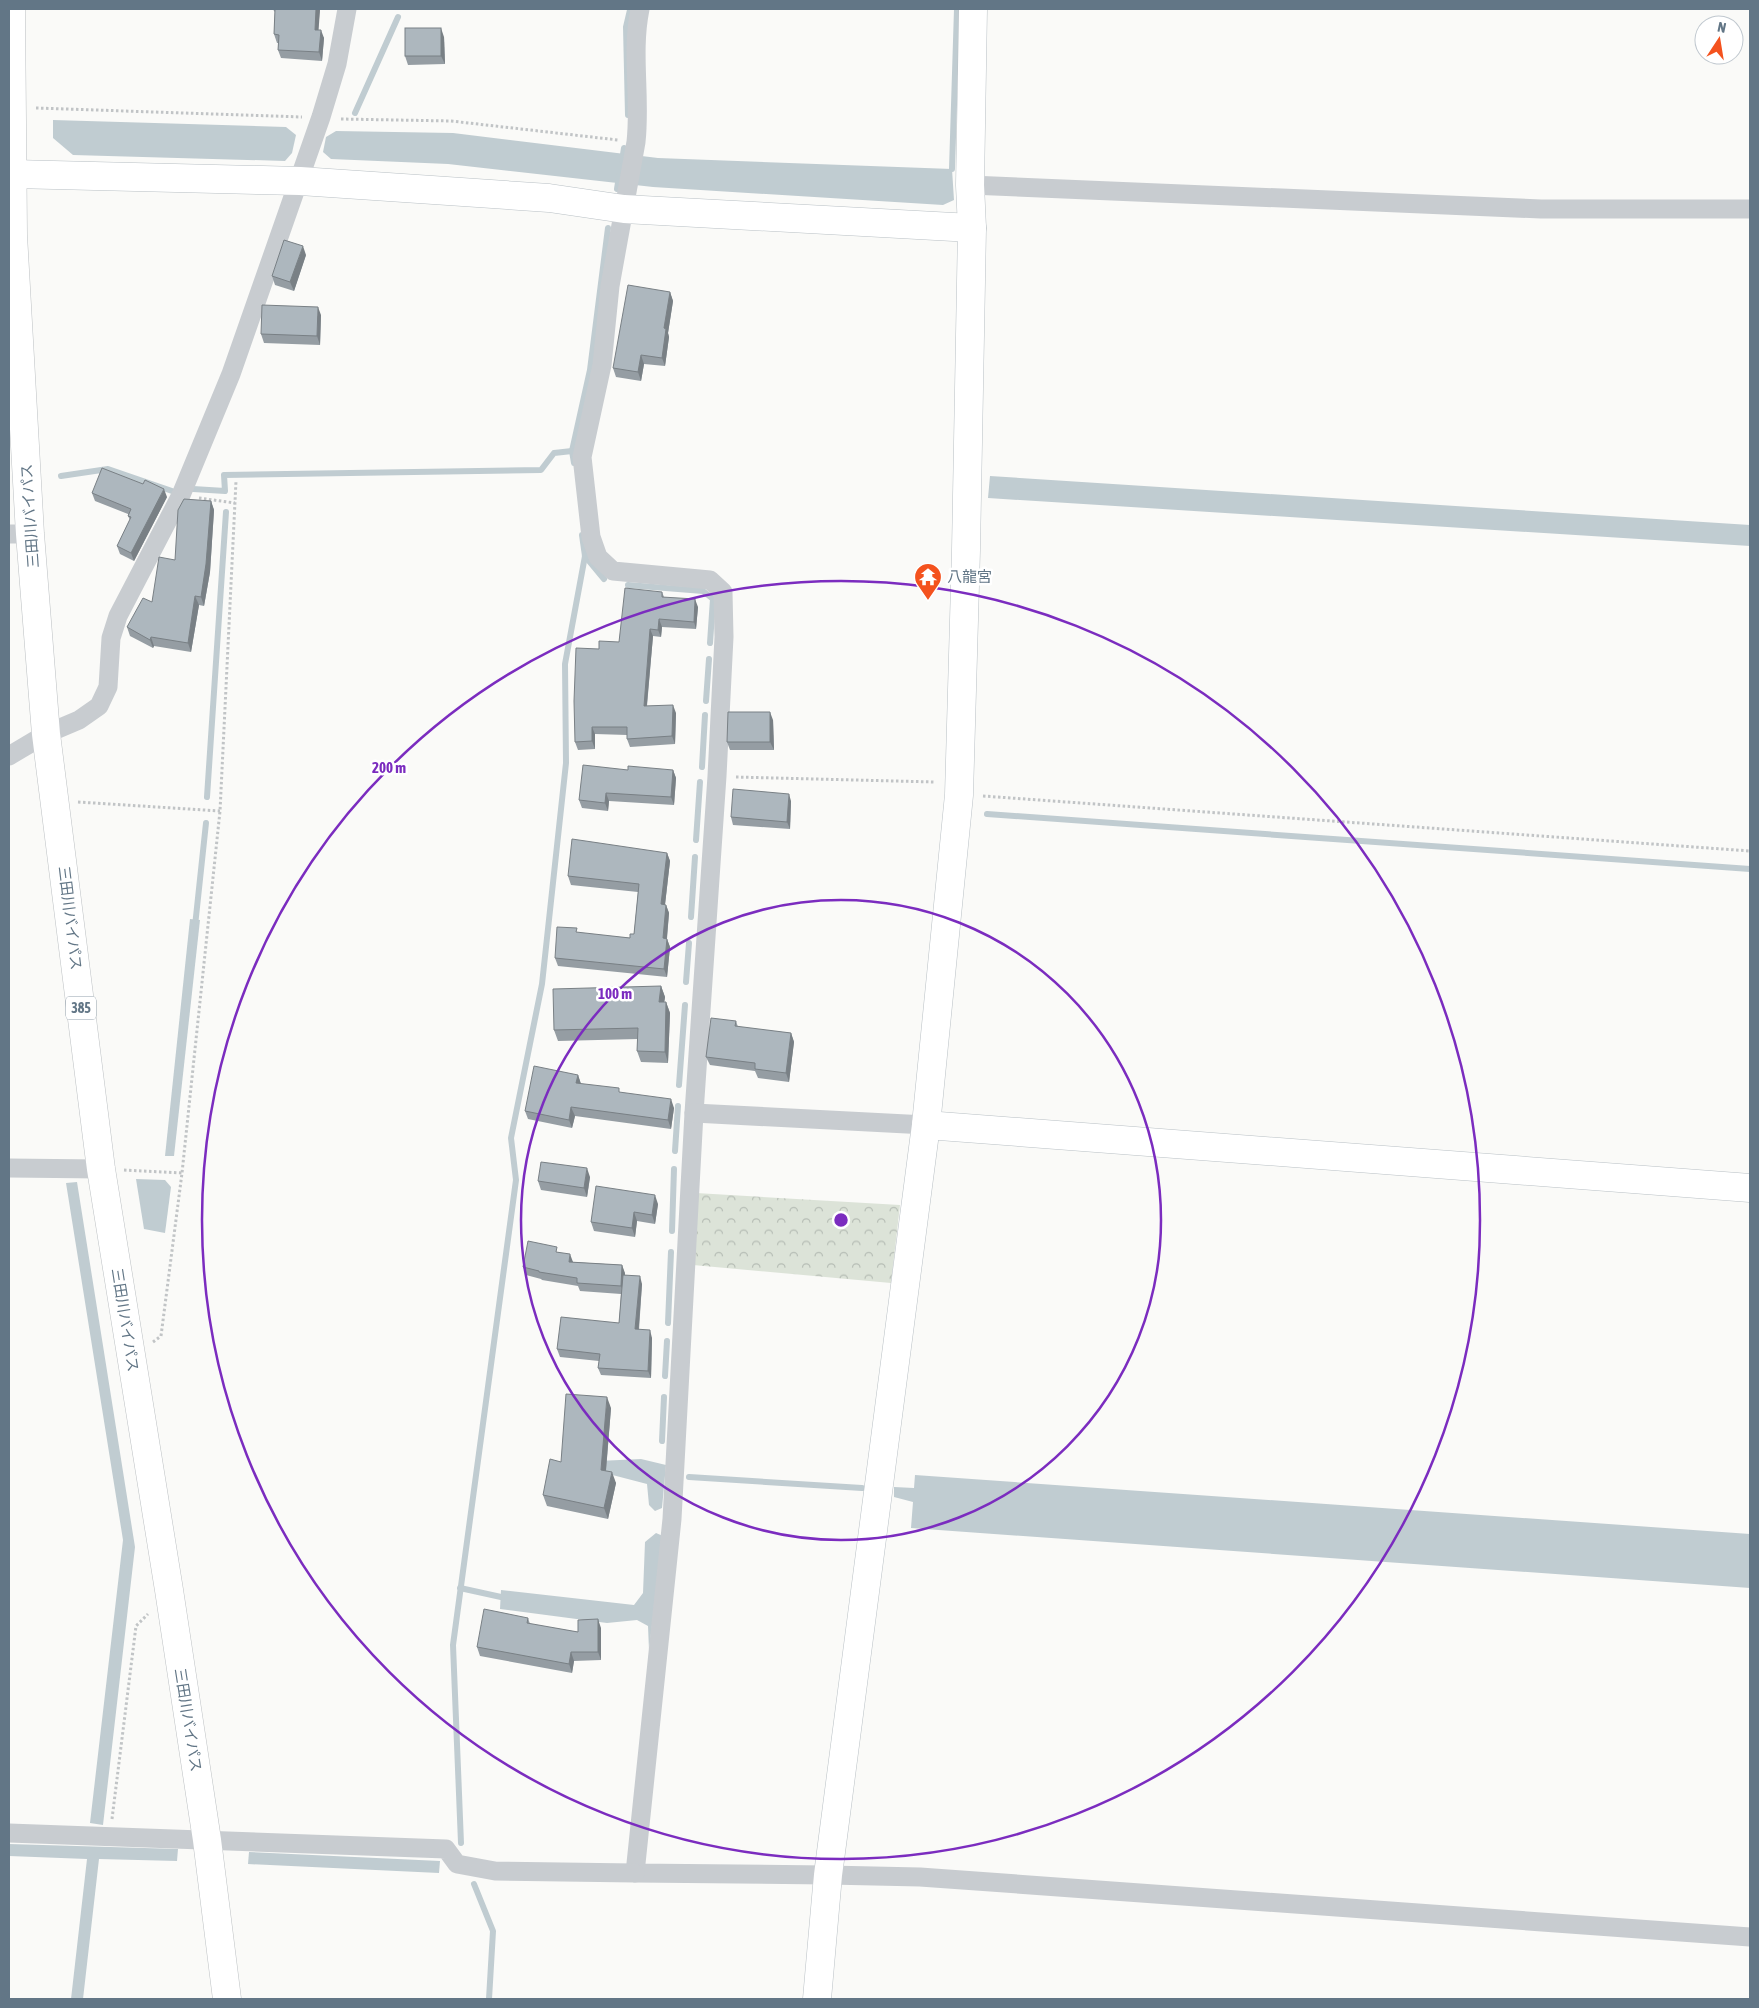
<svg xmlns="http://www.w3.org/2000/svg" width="1759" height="2008" font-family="'Asap Condensed','Noto Sans JP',sans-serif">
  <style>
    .forest { fill: url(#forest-crowns) }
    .water { fill: #c0ccd1 }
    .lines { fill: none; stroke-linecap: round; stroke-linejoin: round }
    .stream { stroke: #c0ccd1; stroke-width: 6 }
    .secondary-casing { stroke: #b9c0c5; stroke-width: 29 }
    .highway-casing { stroke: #bcc0c3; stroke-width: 29 }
    .path { stroke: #c1c4c6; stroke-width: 3; stroke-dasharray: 2.5 2.5; stroke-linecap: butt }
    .street { stroke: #c8ccd0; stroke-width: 19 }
    .secondary { stroke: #fff; stroke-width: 28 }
    .highway { stroke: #fff; stroke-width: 28 }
    .wall { fill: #959da3 }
    .shaded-wall { fill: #798085 }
    .building { fill: #adb7be; stroke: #798085 }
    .ring { fill: none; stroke: #7b2cbf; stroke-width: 2.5 }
    .labels { text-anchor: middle; stroke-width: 5; stroke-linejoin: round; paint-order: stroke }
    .shield { fill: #fff; stroke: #919faa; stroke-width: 1 }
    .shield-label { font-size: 14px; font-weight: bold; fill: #627686 }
    .street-label { font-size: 15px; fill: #627686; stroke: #fff }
    .poi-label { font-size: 15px; fill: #627686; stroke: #fff; text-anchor: start }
    .centre { fill: #7b2cbf; stroke: #fff; stroke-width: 2.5 }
    .ring-label { font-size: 15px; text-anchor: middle; font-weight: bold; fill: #7b2cbf; stroke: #fff; stroke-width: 5; stroke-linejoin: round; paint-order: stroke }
  </style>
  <defs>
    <pattern id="forest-crowns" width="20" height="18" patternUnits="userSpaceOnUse" patternTransform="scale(1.25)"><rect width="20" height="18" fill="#dce3d8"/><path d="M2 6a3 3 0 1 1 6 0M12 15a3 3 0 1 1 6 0" fill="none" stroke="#b6bdb5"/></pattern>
  </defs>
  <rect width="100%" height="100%" fill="#fafaf8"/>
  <polygon class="forest" points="696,1193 900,1205 891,1283 693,1265"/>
  <g class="water">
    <polygon points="53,120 286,127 296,135 292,153 285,161 73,155 53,138"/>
    <polygon points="336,131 453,133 658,158 952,169 954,200 943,205 653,187 448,164 331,159 323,152 326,137"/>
    <polygon points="990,476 1750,525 1750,546 988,498"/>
    <polygon points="190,919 200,920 174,1156 165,1156"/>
    <polygon points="136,1179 165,1180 171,1187 165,1233 144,1229"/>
    <polygon points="77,1182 135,1547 103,1825 90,1823 123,1540 66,1183"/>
    <polygon points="641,1459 666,1465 662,1508 655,1511 649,1505 647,1484 574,1465 577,1462"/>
    <polygon points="915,1475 1750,1534 1750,1588 911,1528 913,1502 894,1497 894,1487 914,1488"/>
    <polygon points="656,1533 663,1536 649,1650 648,1626 637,1620 607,1623 500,1609 501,1590 634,1605 643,1593 645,1542"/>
    <polygon points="9,1844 178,1849 177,1861 99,1859 83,1999 71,1999 87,1859 9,1856"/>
    <polygon points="249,1852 440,1861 439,1873 248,1864"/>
  </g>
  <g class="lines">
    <g class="stream">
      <polyline points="355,113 398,17"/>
      <polyline points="628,115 626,27 630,10"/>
      <polyline points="622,161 624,148"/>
      <polyline points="952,169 957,9"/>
      <polyline points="617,189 619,176"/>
      <polyline points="574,463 572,451 590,370 608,228"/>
      <polyline points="61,476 108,469 172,491"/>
      <polyline points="193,489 225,491 224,475 541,470 554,453 572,451"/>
      <polyline points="585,556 604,579"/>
      <polyline points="628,585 703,591 713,599 710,643"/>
      <polyline points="706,701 709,659"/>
      <polyline points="702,767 705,715"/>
      <polyline points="207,797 226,512"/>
      <polyline points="987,814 1750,869"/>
      <polyline points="696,840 700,782"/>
      <polyline points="691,917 695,857"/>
      <polyline points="195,926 206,823"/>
      <polyline points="686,982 689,943"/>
      <polyline points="679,1085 685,1005"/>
      <polyline points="675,1151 678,1106"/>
      <polyline points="672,1231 674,1169"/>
      <polyline points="668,1323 671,1252"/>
      <polyline points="665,1376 667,1341"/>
      <polyline points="662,1441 664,1397"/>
      <polyline points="689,1477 862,1488"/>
      <polyline points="460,1588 501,1597"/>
      <polyline points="461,1843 453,1645 516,1180 511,1138 542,984 566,763 565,664 585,556 582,535"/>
      <polyline points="474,1884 493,1931 489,1999"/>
    </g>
    <defs>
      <g id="secondary">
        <polyline points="13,174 300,181 549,198 624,209 972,228"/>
        <polyline points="926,1125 1750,1188"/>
        <polyline points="817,1999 828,1875 926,1125 959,795 966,550 972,228 970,185 973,9"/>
      </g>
      <polyline id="highway" points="11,9 13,235 30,534 46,734 101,1169 169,1590 207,1840 227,1999"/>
    </defs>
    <use href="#secondary" class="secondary-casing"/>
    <use href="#highway" class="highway-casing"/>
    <g class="path">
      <polyline points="36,108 302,117"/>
      <polyline points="341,119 451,121 618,140"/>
      <polyline points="199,498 235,503"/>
      <polyline points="736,777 935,782"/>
      <polyline points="983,796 1750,851"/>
      <polyline points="78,802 220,811"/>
      <polyline points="124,1170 182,1173"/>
      <polyline points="153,1342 161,1336 182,1173 220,811 236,481"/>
      <polyline points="112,1819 136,1626 148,1614"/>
    </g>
    <g class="street">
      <path d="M640,9C631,53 641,97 636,142L610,286L602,365L582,457L591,537L598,557L613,571L710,580L723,592L724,637L717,776L694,1113L672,1519L635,1873L828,1875L920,1877L1750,1937"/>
      <polyline points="970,185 1541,209 1750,209"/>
      <polyline points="9,534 30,534"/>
      <polyline points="9,756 46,734 79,720 99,706 108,687 111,638 118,616 181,495 231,374 321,117 337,64 347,9"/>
      <polyline points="694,1113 926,1125"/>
      <polyline points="9,1168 101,1169"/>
      <polyline points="9,1833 446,1849 457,1864 495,1871 635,1873"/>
    </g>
    <use href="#secondary" class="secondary"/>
    <use href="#highway" class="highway"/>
  </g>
  <g class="wall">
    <polygon points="273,9 320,9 318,30 324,38 322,61 281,58 278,50 278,43 277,43 274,34 275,12 274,11"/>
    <polygon points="444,37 445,64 408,65 405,56"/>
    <polygon points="306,255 294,291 275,285 272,276"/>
    <polygon points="670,292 673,301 668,333 669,337 665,366 644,364 641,381 616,377 613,368"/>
    <polygon points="321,315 320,345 264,343 261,334"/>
    <polygon points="92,493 167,497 134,561 120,554 117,546 130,520 128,516 128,514 95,501"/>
    <polygon points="211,501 214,510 210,572 204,606 199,605 191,652 154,646 153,648 130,636 127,627 152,602 175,560"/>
    <polygon points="662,592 664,597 698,607 696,629 662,627 661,637 653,636 647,706 676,713 675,744 630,747 627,739 627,735 595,734 595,749 578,750 575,742 599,649 619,642"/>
    <polygon points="773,720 774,750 730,750 727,742"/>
    <polygon points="628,770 673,770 676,778 674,805 609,801 608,811 582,808 579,800"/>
    <polygon points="791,801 790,829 733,825 731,817"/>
    <polygon points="667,853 670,861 665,905 666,905 669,913 667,939 670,947 667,977 558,966 555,958 578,933 630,938 634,934 638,892 571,885 568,876"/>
    <polygon points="661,986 665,997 664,1002 666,1002 670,1013 668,1063 641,1062 637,1051 638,1039 558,1041 554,1030"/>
    <polygon points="736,1021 738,1027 791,1033 794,1042 789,1082 758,1078 755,1071 710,1065 706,1057"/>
    <polygon points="578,1075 581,1084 674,1108 671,1129 575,1116 572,1128 528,1119 525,1111"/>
    <polygon points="590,1177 587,1197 541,1190 538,1181"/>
    <polygon points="658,1204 655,1224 637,1221 635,1237 594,1231 591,1222"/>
    <polygon points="559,1252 573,1262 622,1265 625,1275 642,1284 639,1330 652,1338 651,1378 601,1375 598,1368 599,1361 560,1357 557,1349 619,1323 621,1294 580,1291 578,1286 542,1280 541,1279 526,1275 523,1267"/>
    <polygon points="611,1408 606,1471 616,1483 608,1519 547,1506 543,1495 561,1462"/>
    <polygon points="528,1618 530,1624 578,1632 601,1628 601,1660 574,1661 572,1673 480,1656 477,1647"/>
  </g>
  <g class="shaded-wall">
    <polygon points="316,9 320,9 318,38 315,30"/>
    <polygon points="441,28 444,37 445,64 441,56"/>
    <polygon points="321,30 324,38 322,61 319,52"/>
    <polygon points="303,246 306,255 294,291 290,282"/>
    <polygon points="670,292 673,301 668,333 669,337 665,366 662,358 664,328"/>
    <polygon points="318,307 321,315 320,345 317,336"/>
    <polygon points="641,355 644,364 641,381 638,372"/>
    <polygon points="164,489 167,497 134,561 131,553"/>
    <polygon points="211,501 214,510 210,572 204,606 201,597"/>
    <polygon points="195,596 199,605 191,652 188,643"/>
    <polygon points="695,599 698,607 696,629 694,622"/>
    <polygon points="659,619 662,627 661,637 658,630"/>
    <polygon points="650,629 653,636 646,714 644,706"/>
    <polygon points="151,637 154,646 153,648 150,640"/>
    <polygon points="673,705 676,713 675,744 672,736"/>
    <polygon points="770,712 773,720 774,750 770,742"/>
    <polygon points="592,727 595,734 595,749 592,741"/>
    <polygon points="673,770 676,778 674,805 671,797"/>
    <polygon points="606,793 609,801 608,811 605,803"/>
    <polygon points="789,794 791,801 790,829 787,822"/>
    <polygon points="667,853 670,861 664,913 661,904"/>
    <polygon points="666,905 669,913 666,947 663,938"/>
    <polygon points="667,939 670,947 667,977 664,969"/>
    <polygon points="661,986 665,997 663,1012 659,1002"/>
    <polygon points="666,1002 670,1013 668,1063 665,1052"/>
    <polygon points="791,1033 794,1042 789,1082 786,1073"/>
    <polygon points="578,1075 581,1084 576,1083"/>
    <polygon points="671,1099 674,1108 671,1129 668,1120"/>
    <polygon points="571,1107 575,1116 572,1128 569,1120"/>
    <polygon points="587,1168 590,1177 587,1197 584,1188"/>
    <polygon points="655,1195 658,1204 655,1224 652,1215"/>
    <polygon points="634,1212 637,1221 635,1237 632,1228"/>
    <polygon points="570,1254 573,1262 569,1262"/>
    <polygon points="622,1265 625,1273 624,1294 621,1286"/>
    <polygon points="640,1276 642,1284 638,1337 635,1329"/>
    <polygon points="650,1330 652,1338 651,1378 648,1371"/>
    <polygon points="607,1397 611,1408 605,1481 601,1470"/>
    <polygon points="612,1472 616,1483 608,1519 604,1508"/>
    <polygon points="598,1619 601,1628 601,1660 598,1652"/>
    <polygon points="571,1652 574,1661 572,1673 569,1664"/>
  </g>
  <g class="building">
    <polygon points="275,9 316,9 315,30 321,30 319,52 278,50 279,35 274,34"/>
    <rect x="405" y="28" width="36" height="28"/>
    <polygon points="284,240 303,246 290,282 272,276"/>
    <polygon points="628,285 670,292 664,328 666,329 662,358 641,355 638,372 613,368"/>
    <polygon points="262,305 318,307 317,336 261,334"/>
    <polygon points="102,468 143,484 145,480 164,489 131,553 117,546 131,517 128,516 131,509 92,493"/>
    <polygon points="184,499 211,501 206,564 201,597 195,596 188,643 151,637 150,640 127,627 143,598 152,602 159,557 175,560 178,510"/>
    <polygon points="625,588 662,592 662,597 695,599 694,622 659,619 658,630 650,629 644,706 673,705 672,736 627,739 627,727 592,727 592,741 575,742 574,701 576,648 599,649 599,641 619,642"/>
    <polygon points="728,712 770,712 770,742 727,742"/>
    <polygon points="583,765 628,770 628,766 673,770 671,797 606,793 605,803 579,800"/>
    <polygon points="733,789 789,794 787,822 731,817"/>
    <polygon points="572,839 667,853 661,904 666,905 663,938 667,939 664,969 555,958 557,927 577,928 576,932 630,938 630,934 634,934 639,884 568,876"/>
    <polygon points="661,986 659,1002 666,1002 665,1052 637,1051 638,1028 554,1030 553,989"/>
    <polygon points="711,1018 736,1021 735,1026 791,1033 786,1073 755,1069 755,1063 706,1057"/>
    <polygon points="534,1066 578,1075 576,1083 619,1088 619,1092 671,1099 668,1120 571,1107 569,1120 525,1111"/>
    <polygon points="541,1162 587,1168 584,1188 538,1181"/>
    <polygon points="596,1186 655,1195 652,1215 634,1212 632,1228 591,1222"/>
    <polygon points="528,1241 557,1247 556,1252 570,1254 569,1262 622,1265 621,1286 577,1283 577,1278 539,1272 539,1271 523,1267"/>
    <polygon points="623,1275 640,1276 635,1329 650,1330 648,1371 598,1368 600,1354 557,1349 561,1317 619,1323"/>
    <polygon points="566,1394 607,1397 601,1470 612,1472 604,1508 543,1495 550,1459 561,1462"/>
    <polygon points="484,1609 528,1618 527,1623 578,1632 578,1620 598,1619 598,1652 571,1652 569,1664 477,1647"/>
  </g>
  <g class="ring">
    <circle cx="841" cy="1220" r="320"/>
    <circle cx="841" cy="1220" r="639"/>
  </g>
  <defs>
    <symbol id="temple-pin" viewBox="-11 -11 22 30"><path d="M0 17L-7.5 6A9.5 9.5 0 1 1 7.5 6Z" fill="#f4521e" stroke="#fff"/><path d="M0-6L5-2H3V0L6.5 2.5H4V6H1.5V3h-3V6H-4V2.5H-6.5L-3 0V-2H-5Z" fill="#fff"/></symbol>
  </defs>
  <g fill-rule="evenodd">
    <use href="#temple-pin" x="912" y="561" width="32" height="43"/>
  </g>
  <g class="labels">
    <rect class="shield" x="66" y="996.5" width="30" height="23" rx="4"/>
    <g class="shield-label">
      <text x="81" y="1013">385</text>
    </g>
    <g class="street-label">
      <text transform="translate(30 516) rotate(-94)" y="5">三田川バイパス</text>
      <text transform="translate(70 918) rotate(83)" y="5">三田川バイパス</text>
      <text transform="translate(125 1320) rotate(81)" y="5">三田川バイパス</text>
      <text transform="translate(188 1720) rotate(81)" y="5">三田川バイパス</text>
    </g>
    <g class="poi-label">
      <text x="947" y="582">八龍宮</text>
    </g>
  </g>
  <circle cx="841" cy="1220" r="8" class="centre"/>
  <g class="ring-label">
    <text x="389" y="773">200 m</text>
    <text x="615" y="999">100 m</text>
  </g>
  <rect width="1759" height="2008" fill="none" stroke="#627686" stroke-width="20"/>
  <g transform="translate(1719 40) rotate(12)"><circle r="24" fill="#ffffff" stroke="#c0c8cf"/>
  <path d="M0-4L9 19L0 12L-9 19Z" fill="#f4521e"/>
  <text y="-8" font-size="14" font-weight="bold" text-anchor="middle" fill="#627686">N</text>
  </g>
</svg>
